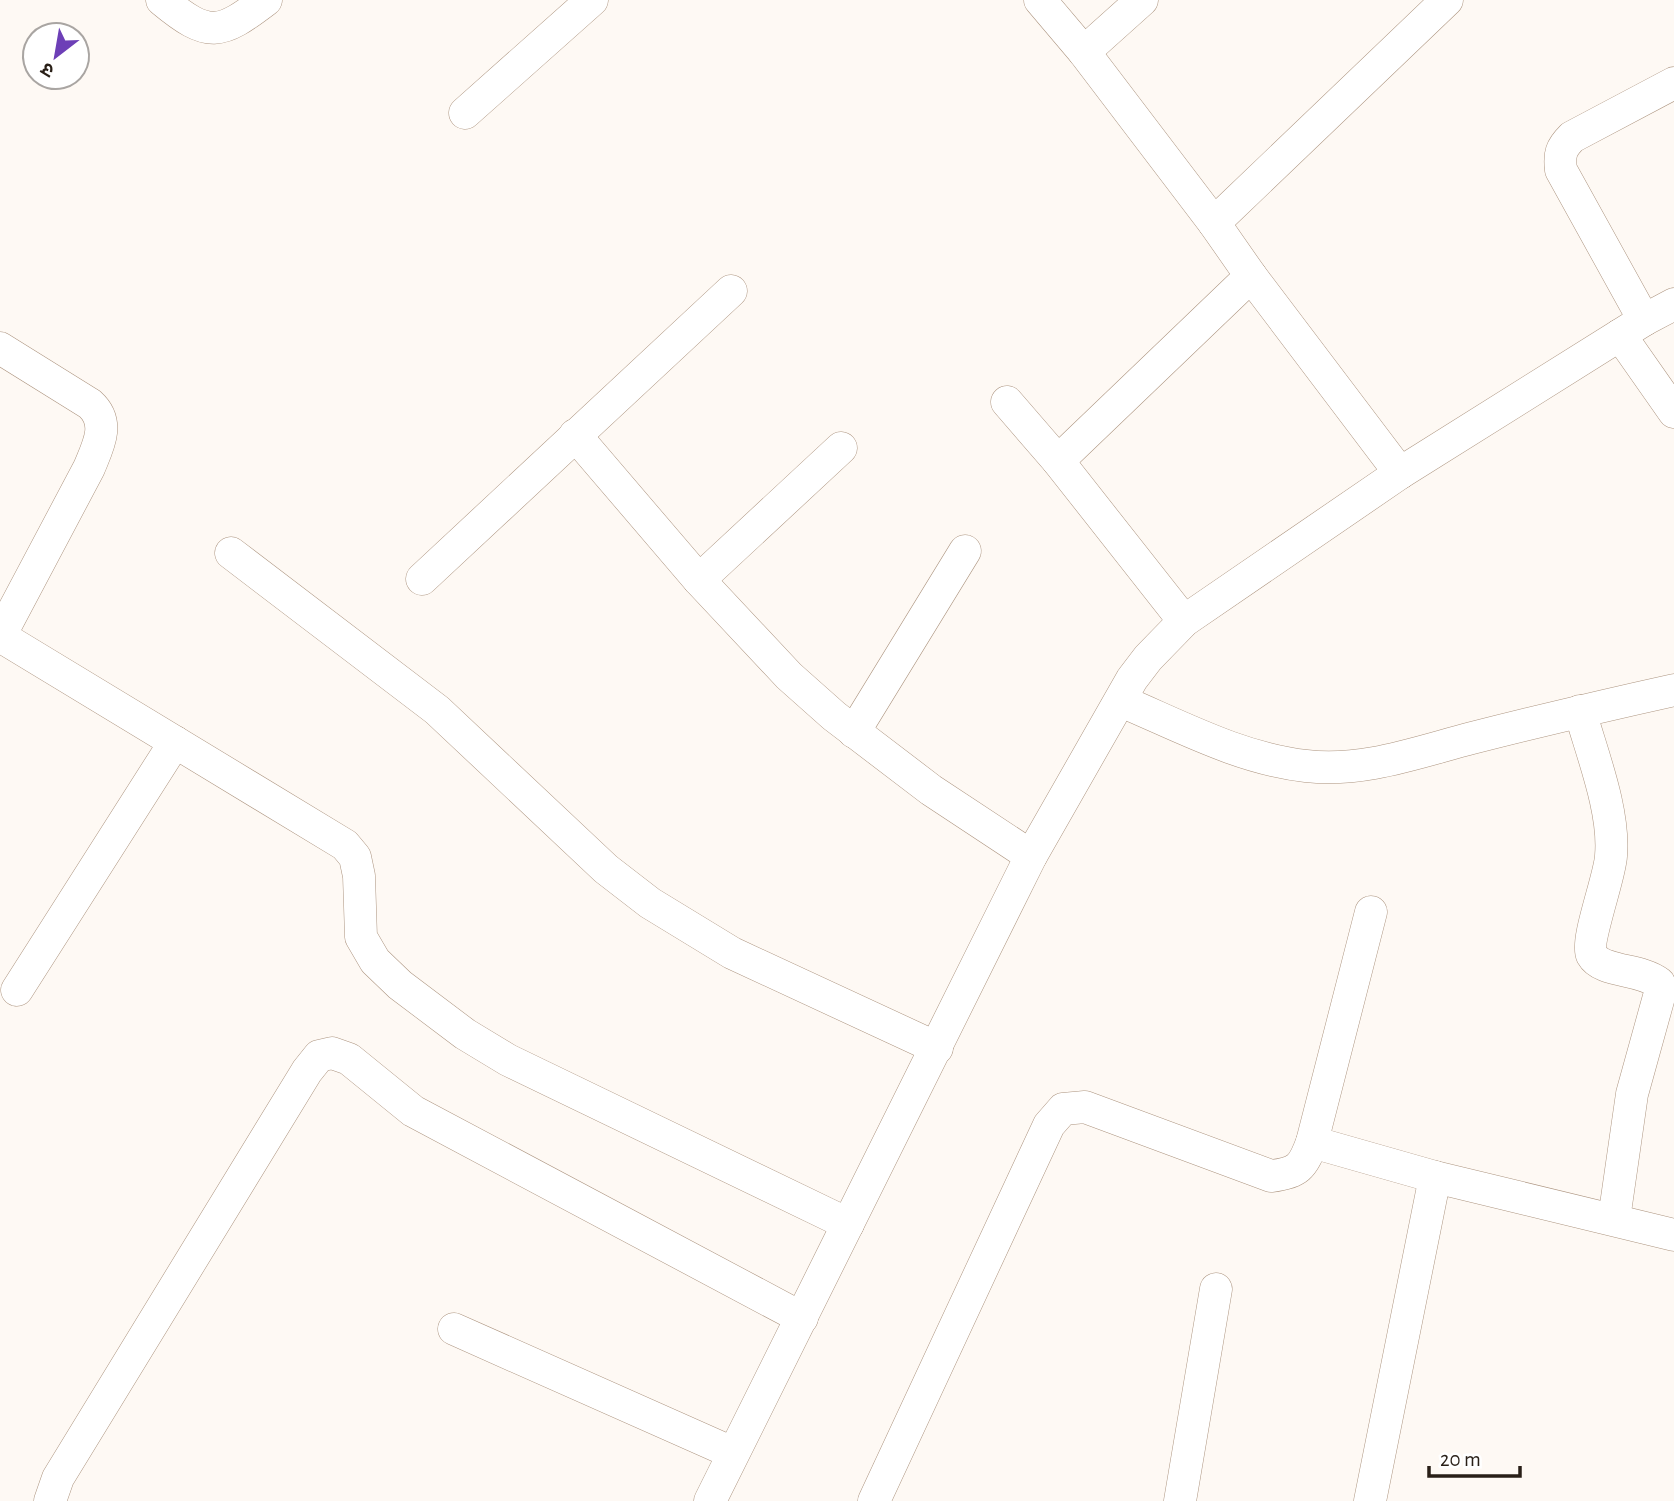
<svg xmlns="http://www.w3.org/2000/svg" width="1674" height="1501" font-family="'Alegreya Sans','Noto Sans Devanagari',sans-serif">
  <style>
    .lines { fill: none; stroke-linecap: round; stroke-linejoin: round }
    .minor-casing { stroke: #ad9580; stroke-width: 33 }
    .minor { stroke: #fff; stroke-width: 32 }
  </style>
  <rect width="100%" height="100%" fill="#fef9f4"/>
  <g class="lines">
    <defs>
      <g id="minor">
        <path d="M162,0C209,39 220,35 266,0"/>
        <polyline points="1040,0 1084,52 1214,223"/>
        <polyline points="1084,52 1142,0"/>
        <polyline points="465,113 592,0"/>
        <path d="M1644,320L1561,170C1559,154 1561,148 1572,137L1674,83"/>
        <polyline points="1620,335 1674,412"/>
        <path d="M0,348L90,404C111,423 98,446 89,468L0,636"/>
        <polyline points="1007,402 1058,461 1184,621"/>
        <polyline points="575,435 699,580 789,676 834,716 931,790 1031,856"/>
        <polyline points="1058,461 1251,276"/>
        <polyline points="1400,473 1251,276 1214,223 1447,0"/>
        <polyline points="231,553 437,710 606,869 650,903 732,953 937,1048"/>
        <polyline points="422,579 731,291"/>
        <polyline points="699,580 841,448"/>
        <polyline points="0,636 345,845 355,857 359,876 361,937 375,961 400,985 465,1034 508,1060 848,1224"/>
        <path d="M1121,701C1180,726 1241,759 1306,766C1362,773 1418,752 1472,738C1539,721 1606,705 1674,690"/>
        <path d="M1580,711C1592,754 1615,811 1611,856C1610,877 1585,941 1592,955C1602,973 1640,968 1659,983L1660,993L1632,1094L1614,1219"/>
        <polyline points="854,732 965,551"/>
        <polyline points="17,990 175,742"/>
        <polyline points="1312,1142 1435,1177"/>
        <polyline points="454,1329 733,1453"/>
        <polyline points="50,1501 58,1478 307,1071 319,1056 332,1053 349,1059 413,1111 802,1318"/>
        <polyline points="710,1501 1031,856 1132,679 1148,658 1184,621 1400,473 1644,320 1674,304"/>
        <path d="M874,1501L1049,1125L1063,1109L1085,1107L1271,1176C1298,1173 1303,1167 1312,1142L1371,912"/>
        <polyline points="1180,1501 1216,1289"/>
        <polyline points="1370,1501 1435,1177 1674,1235"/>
      </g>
    </defs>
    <use href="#minor" class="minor-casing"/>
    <use href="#minor" class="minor"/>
  </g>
  <g transform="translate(56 56) rotate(211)"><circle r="33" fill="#ffffff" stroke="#a9a5a2" stroke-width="2"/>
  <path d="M0-5L12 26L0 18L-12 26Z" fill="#6d3fb7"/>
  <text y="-10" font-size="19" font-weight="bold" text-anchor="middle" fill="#291f17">उ</text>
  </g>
  <path d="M1429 1466v10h91v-10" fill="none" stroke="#291f17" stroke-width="3.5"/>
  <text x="1440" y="1466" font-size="21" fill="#291f17" stroke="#ffffff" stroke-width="5" paint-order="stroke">20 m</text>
</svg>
